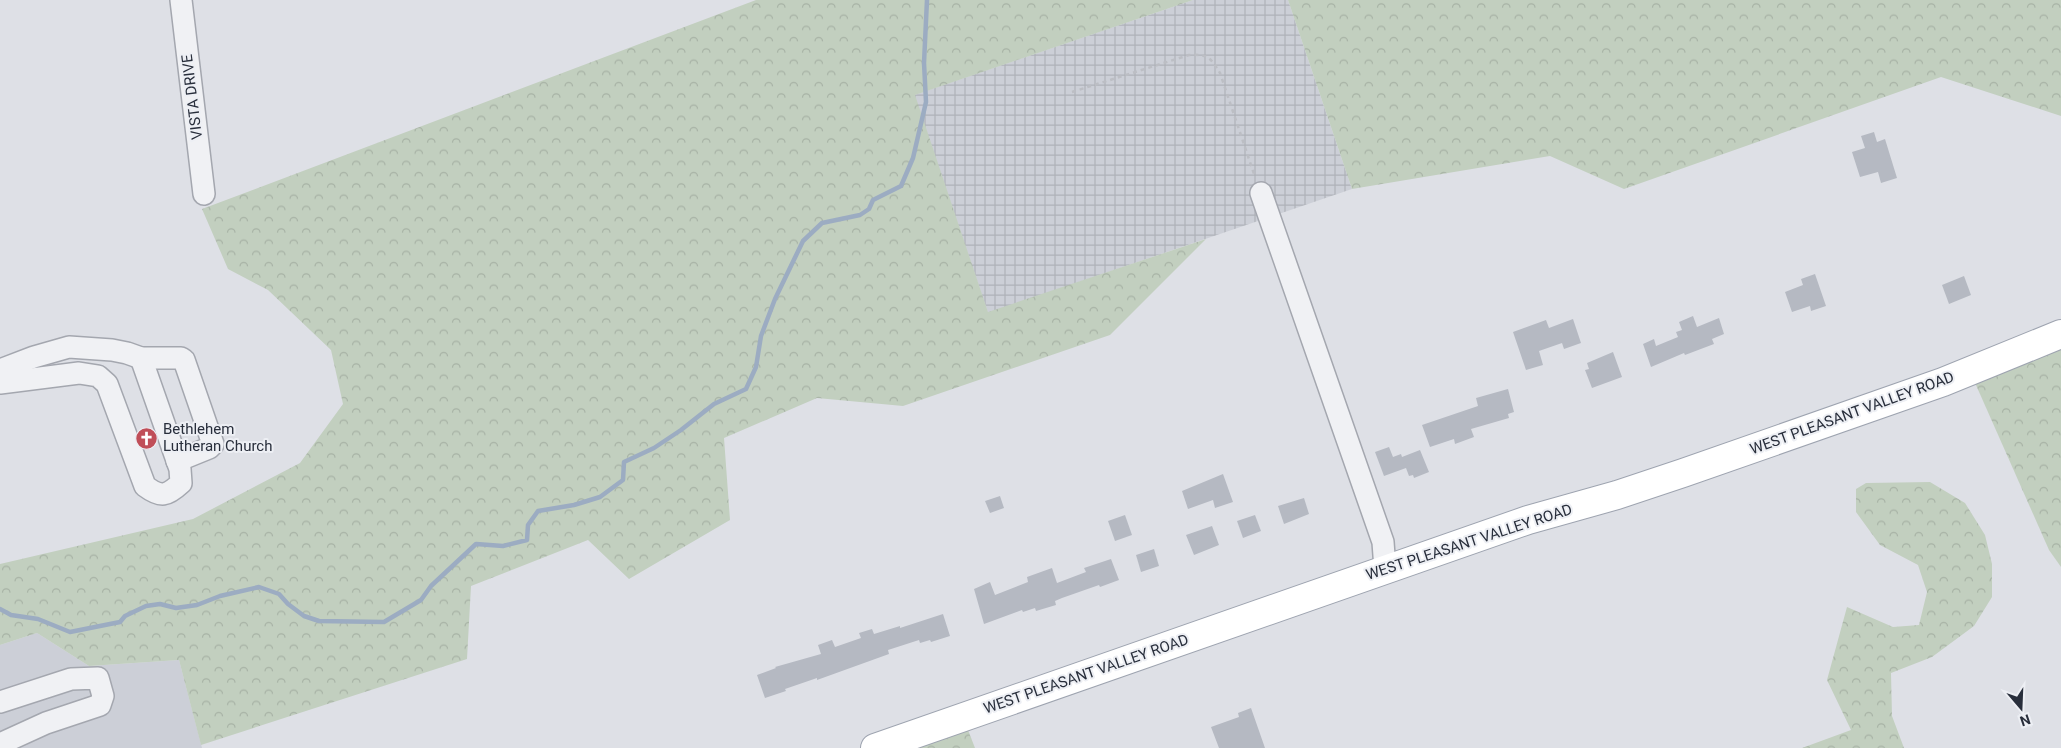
<svg xmlns="http://www.w3.org/2000/svg" width="2061" height="748" font-family="Roboto,sans-serif">
  <style>
    .built { fill: #cccfd7 }
    .industrial { fill: url(#industrial-grid) }
    .forest { fill: url(#forest-crowns) }
    .lines { fill: none; stroke-linecap: round; stroke-linejoin: round }
    .stream { stroke: #9cacc2; stroke-width: 4.5 }
    .building { fill: #b5b9c2 }
    .minor-casing { stroke: #a4a7af; stroke-width: 24 }
    .major-casing { stroke: #9ea4b0; stroke-width: 30 }
    .path { stroke: #bcbec4; stroke-width: 2.5; stroke-dasharray: 4 4; stroke-linecap: butt }
    .minor { stroke: #f0f1f4; stroke-width: 21 }
    .major { stroke: #fff; stroke-width: 28 }
    .labels { text-anchor: middle; stroke-width: 4; stroke-linejoin: round; paint-order: stroke }
    .street-label { font-size: 15px; fill: #282e3b; stroke: #edeff4 }
    .poi-label { font-size: 15px; fill: #282e3b; stroke: #edeff4; text-anchor: start }
  </style>
  <defs>
    <pattern id="industrial-grid" width="8" height="8" patternUnits="userSpaceOnUse" patternTransform="scale(1.25)"><rect width="8" height="8" fill="#cccfd7"/><path d="M0 4h8M4 0v8" fill="none" stroke="#afb2b9"/></pattern>
    <pattern id="forest-crowns" width="20" height="18" patternUnits="userSpaceOnUse" patternTransform="scale(1.25)"><rect width="20" height="18" fill="#c2cfbf"/><path d="M2 6a3 3 0 1 1 6 0M12 15a3 3 0 1 1 6 0" fill="none" stroke="#a7b2a5"/></pattern>
  </defs>
  <rect width="100%" height="100%" fill="#dee0e6"/>
  <polygon class="built" points="37,633 89,666 179,660 202,748 0,748 0,645"/>
  <polygon class="industrial" points="1193,0 1288,0 1352,189 988,313 914,95"/>
  <g class="forest">
    <polygon points="756,0 1193,0 915,95 988,312 1206,239 1110,335 903,406 817,398 724,438 730,520 629,579 588,540 471,586 467,659 201,745 179,660 89,666 37,633 0,645 0,564 193,519 300,463 343,404 331,350 268,290 228,269 202,209"/>
    <polygon points="1288,0 2061,0 2061,116 1941,77 1624,189 1550,156 1352,189"/>
    <polygon points="2061,346 2061,567 2049,550 1972,376"/>
    <polygon points="1930,482 1965,503 1985,535 1992,564 1992,597 1974,626 1932,657 1891,673 1892,716 1904,748 1802,748 1851,730 1827,680 1847,607 1893,627 1919,625 1927,592 1918,565 1880,545 1856,512 1856,489 1866,483"/>
    <polygon points="968,730 975,748 915,748"/>
  </g>
  <g class="lines">
    <polyline class="stream" points="0,609 11,615 38,619 70,632 120,622 125,616 146,606 160,604 176,608 197,605 220,596 259,587 279,594 288,604 304,616 319,621 384,622 421,600 431,586 476,544 503,546 527,540 528,525 538,511 574,505 600,497 623,480 624,462 654,448 681,430 714,404 746,389 756,367 761,336 775,299 803,241 822,223 860,215 869,209 873,200 901,186 913,158 926,102 924,63 927,0"/>
  </g>
  <g class="building">
    <polygon points="1874,132 1877,142 1885,139 1897,178 1881,183 1878,172 1860,177 1852,152 1865,148 1861,136"/>
    <polygon points="1815,274 1826,306 1811,311 1810,306 1792,312 1785,292 1803,285 1801,279"/>
    <polygon points="1964,276 1971,295 1949,304 1942,285"/>
    <polygon points="1693,316 1697,327 1719,318 1724,334 1712,339 1714,344 1685,355 1684,353 1651,367 1643,344 1654,339 1656,346 1678,337 1676,332 1682,330 1679,322"/>
    <polygon points="1573,319 1581,343 1564,349 1562,343 1539,351 1543,365 1526,370 1513,332 1546,320 1549,328"/>
    <polygon points="1613,352 1622,377 1592,388 1585,370 1589,369 1587,363"/>
    <polygon points="1508,389 1514,412 1508,414 1509,418 1471,429 1474,437 1455,444 1454,439 1430,447 1422,425 1478,406 1476,398"/>
    <polygon points="1389,447 1393,457 1401,454 1402,457 1420,450 1429,472 1414,478 1413,475 1409,476 1406,468 1384,476 1375,452"/>
    <polygon points="1223,474 1233,502 1215,508 1213,500 1188,509 1182,491"/>
    <polygon points="1000,496 1004,508 990,513 985,501"/>
    <polygon points="1304,498 1309,514 1284,524 1278,506"/>
    <polygon points="1125,515 1132,535 1115,541 1108,521"/>
    <polygon points="1255,515 1261,531 1243,538 1237,521"/>
    <polygon points="1212,526 1219,545 1194,555 1186,535"/>
    <polygon points="1154,549 1159,566 1141,572 1136,555"/>
    <polygon points="1111,559 1119,580 1100,587 1099,585 1062,598 1055,601 1056,605 1036,611 1035,608 1023,612 1022,610 984,624 974,589 990,582 995,595 1028,582 1027,577 1052,568 1057,583 1086,572 1084,568"/>
    <polygon points="943,614 950,636 931,642 930,640 920,643 919,640 888,650 889,654 817,680 817,678 785,689 786,691 765,698 757,675 776,668 775,667 821,654 818,645 832,640 835,647 861,638 859,633 872,629 874,634 900,626 900,628"/>
    <polygon points="1251,708 1265,748 1219,748 1211,727 1239,717 1238,713"/>
  </g>
  <g class="lines">
    <defs>
      <g id="minor">
        <polyline points="181,0 204,194"/>
        <polyline points="1261,193 1383,542 1385,569"/>
        <polyline points="0,370 34,357 69,347 112,350 127,353 141,358 181,358 184,360 213,444 209,448 177,461"/>
        <path d="M0,383L79,373L98,376L107,384L145,486C161,498 167,496 181,483L180,469L141,358"/>
        <polyline points="0,702 71,679 98,678 103,696 100,705 46,723 0,744"/>
      </g>
      <polyline id="major" points="875,748 1528,520 1617,495 1683,473 1943,382 2061,334"/>
    </defs>
    <use href="#minor" class="minor-casing"/>
    <use href="#major" class="major-casing"/>
    <path class="path" d="M1072,92L1189,55C1208,54 1210,57 1220,73L1255,177"/>
    <use href="#minor" class="minor"/>
    <use href="#major" class="major"/>
  </g>
  <defs>
    <symbol id="church-disc" viewBox="-11 -11 22 22"><circle r="9.5" fill="#c04e58" stroke="#edeff4"/><path d="M-1.2-6h2.4v3.5h3.3v2.4h-3.3V6h-2.4V-.1h-3.3v-2.4h3.3Z" fill="#fff"/></symbol>
  </defs>
  <g fill-rule="evenodd">
    <use href="#church-disc" x="134" y="426" width="25" height="25"/>
  </g>
  <g class="labels">
    <g class="street-label">
      <text transform="translate(192 97) rotate(-97)" y="5">VISTA DRIVE</text>
      <text transform="translate(1852 413) rotate(-20)" y="5">WEST PLEASANT VALLEY ROAD</text>
      <text transform="translate(1469 542) rotate(-18)" y="5">WEST PLEASANT VALLEY ROAD</text>
      <text transform="translate(1086 674) rotate(-19)" y="5">WEST PLEASANT VALLEY ROAD</text>
    </g>
    <g class="poi-label">
      <text x="163" y="434">Bethlehem<tspan x="163" dy="17">Lutheran Church</tspan></text>
    </g>
  </g>
  <g transform="translate(2021 708) rotate(161)" stroke="#edeff4" stroke-width="4" paint-order="stroke">
  <path d="M0-4L9 19L0 12L-9 19Z" fill="#282e3b"/>
  <text y="-8" font-size="14" font-weight="bold" text-anchor="middle" fill="#282e3b">N</text>
  </g>
</svg>
